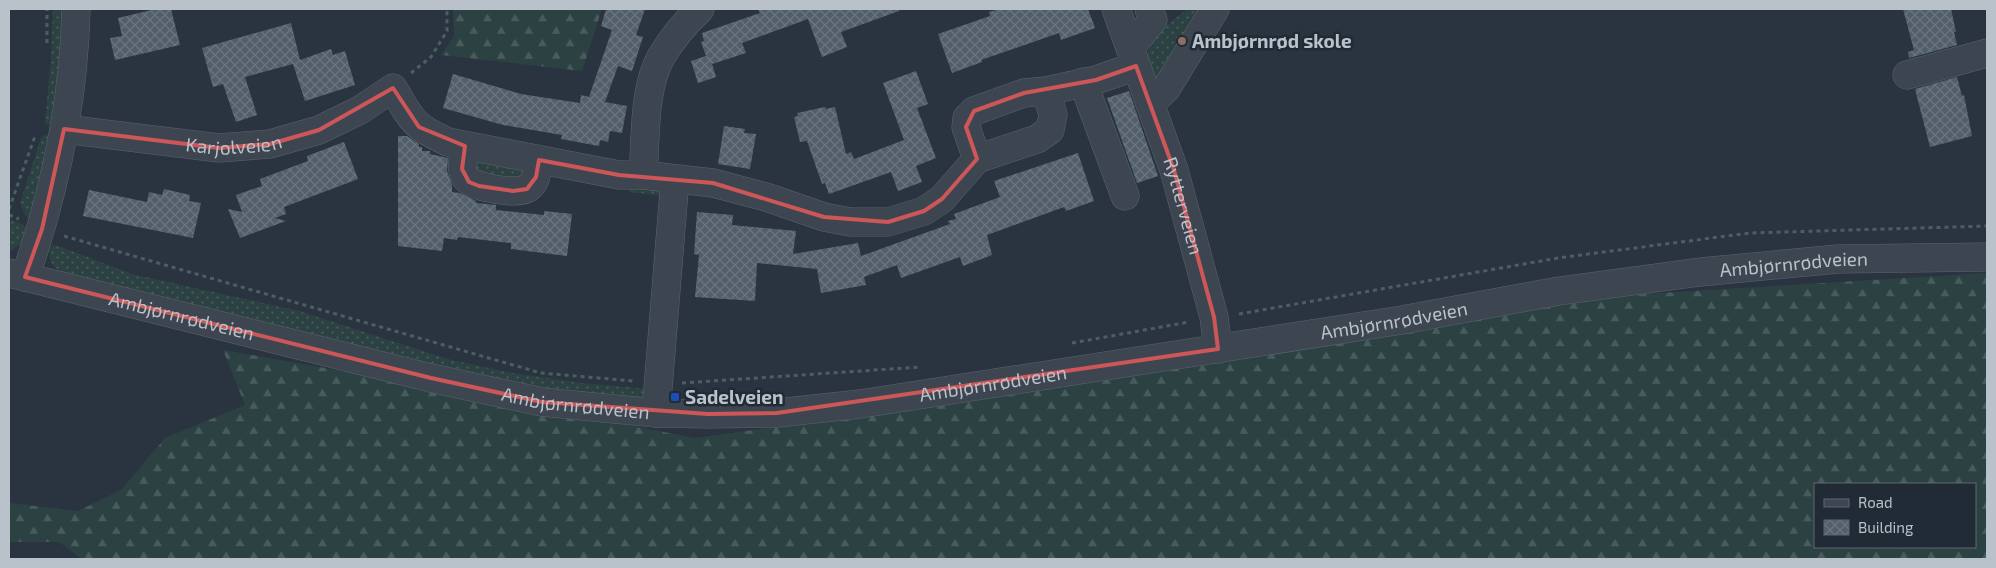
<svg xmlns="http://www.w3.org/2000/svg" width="1996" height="568" font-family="'Exo 2',sans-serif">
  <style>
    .grass { fill: url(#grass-dots) }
    .forest { fill: url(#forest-firs); fill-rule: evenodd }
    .building { fill: url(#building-cross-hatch) }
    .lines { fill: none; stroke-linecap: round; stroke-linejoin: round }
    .minor-casing { stroke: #5a646d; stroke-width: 29 }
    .path { stroke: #4b5f60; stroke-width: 3; stroke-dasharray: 4 4; stroke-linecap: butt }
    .minor { stroke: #3d4650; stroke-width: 28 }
    .marked { fill: none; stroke: #cd5659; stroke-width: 4; stroke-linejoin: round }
    .education-dot { fill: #8d6e63; stroke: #212b35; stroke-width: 2 }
    .transit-dot { fill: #1a4fb4; stroke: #212b35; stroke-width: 2 }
    .labels { text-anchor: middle; stroke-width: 5; stroke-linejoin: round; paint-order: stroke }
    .poi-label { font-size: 19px; font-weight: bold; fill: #b9c1ca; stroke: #212b35; text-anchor: start }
    .street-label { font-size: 19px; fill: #b9c1ca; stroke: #212b35 }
  </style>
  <defs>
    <pattern id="grass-dots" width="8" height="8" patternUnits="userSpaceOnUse" patternTransform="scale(1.25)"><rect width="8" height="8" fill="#2c4242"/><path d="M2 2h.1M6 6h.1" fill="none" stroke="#485c5c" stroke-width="1.8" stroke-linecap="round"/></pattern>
    <pattern id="forest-firs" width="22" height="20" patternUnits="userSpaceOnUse" patternTransform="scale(1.25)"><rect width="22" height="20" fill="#2c4242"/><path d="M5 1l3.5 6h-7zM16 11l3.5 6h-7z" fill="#485c5c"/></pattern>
    <pattern id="building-cross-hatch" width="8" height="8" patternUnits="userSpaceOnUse" patternTransform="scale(1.25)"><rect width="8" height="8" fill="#525f6a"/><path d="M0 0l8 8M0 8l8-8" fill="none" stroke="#69747e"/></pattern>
  </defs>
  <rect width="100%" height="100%" fill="#293440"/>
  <g class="grass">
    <polygon points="53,9 64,9 64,39 52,126 46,124 45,122 51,59"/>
    <path d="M1188,9H1205L1154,83C1152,76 1148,67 1147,60C1147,37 1172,21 1188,9Z"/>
    <polygon points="45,135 51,135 31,219 25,215 20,203 41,138"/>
    <polygon points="474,157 525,161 528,180 473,175"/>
    <polygon points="629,184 660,184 664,196 629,192"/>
    <polygon points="9,219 24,225 28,230 23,242 9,252"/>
    <path d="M51,245H56L132,274L299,311L448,359L507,372L582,383L647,389V390L642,398L638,399L578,394L476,376L63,273C52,267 46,258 51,245Z"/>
  </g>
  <g class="forest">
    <polygon points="453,9 602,9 582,71 441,55 454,36"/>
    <path d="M1987,273V559H82L59,542H9V503L78,511L121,490L165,438L245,405L223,350L365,375L695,438L987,398L1612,296ZM1815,484H1975V547H1815Z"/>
  </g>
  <g class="building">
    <polygon points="156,9 171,9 180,45 115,60 110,38 122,36 118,18"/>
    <polygon points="606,9 645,9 636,35 643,37 632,71 618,66 605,102 627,106 622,133 610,131 608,142 600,140 599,146 561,139 562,135 503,125 443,108 453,74 521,94 580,103 581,95 589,97 612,30 601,26"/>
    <polygon points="758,9 899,9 899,11 841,32 847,47 822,57 808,19 742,43 746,53 712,64 716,77 698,83 691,61 706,56 701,42 704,41 702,33 760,13"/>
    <polygon points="1000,9 1088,9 1095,28 1061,40 1059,33 981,60 982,62 952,73 938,34 990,16 989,12"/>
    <polygon points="1903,9 1951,9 1956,32 1954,32 1957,45 1909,58 1908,52 1914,50"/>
    <polygon points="291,23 300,60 331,49 333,55 345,51 355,85 305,101 293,64 245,77 257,115 236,122 223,84 213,87 202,48"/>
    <polygon points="916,71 928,104 917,108 936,158 916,166 922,182 898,191 891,172 829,194 825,183 822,184 807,141 800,142 794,117 798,116 797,113 825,107 826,109 835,107 846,154 851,152 854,159 904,140 883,83"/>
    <polygon points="1957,77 1962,96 1964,95 1972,136 1930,147 1915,89"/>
    <polygon points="1129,91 1158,176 1137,183 1107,98"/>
    <polygon points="724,126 745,129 744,133 756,134 750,169 718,164"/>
    <polygon points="398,136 407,136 419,144 419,147 422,147 422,151 430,151 430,154 448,158 447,171 452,185 452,192 460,193 476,201 476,203 496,205 496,210 544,215 544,211 572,214 567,256 511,249 511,243 458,237 457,240 444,238 442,251 398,246"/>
    <polygon points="344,142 358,179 284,207 286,214 275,218 286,221 240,238 228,209 242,212 236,195 262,186 260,179 308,161 307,156"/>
    <polygon points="1078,153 1094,201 1066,211 1064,207 987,235 992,255 963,266 960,257 901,278 897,265 864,277 866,285 821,293 817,269 757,263 755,301 695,297 699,255 694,254 697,212 733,215 732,225 796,231 793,254 858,243 861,256 950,224 948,221 956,219 954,214 1000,197 994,181"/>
    <polygon points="164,189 190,195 189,201 201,203 193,238 83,216 89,190 147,202 149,192 162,195"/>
  </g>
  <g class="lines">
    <defs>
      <g id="minor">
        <path id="s1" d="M1116,9L1174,170L1214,317L1218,349"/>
        <polyline points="1130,48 1153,20 1149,9"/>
        <polyline points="1907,75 1987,53"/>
        <polyline points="1083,82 1125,196"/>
        <polyline points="1150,104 1166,89 1215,9"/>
        <path id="s2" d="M64,129L219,148L270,144L319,130L360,110L393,88C412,121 413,126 448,142L619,175H643L713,183L766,197L824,217L850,222H888L924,211L942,199L977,159L1037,139L1050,130L1053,115L1046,91"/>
        <path d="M465,146C464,156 460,168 465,177C472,188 517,195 528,188C537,182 537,170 539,160"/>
        <polyline points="977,159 966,127 967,118 974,111 1024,93 1046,91 1096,80 1136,66"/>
        <path d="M643,175C646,138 643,90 661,57C671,40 686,22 700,9"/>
        <path id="s3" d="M9,273L431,378L542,402L656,413L708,414L777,413L860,404L1402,320L1559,291L1700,272L1838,259L1987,257"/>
        <path d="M25,277C55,191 74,100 76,9"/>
        <polyline points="656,413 675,179"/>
      </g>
    </defs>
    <use href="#minor" class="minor-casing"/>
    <g class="path">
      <polyline points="47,43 47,9"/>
      <polyline points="411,73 431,57 447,31 447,9"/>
      <polyline points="9,209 35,136"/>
      <polyline points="9,215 19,219"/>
      <polyline points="64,236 541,373 633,381"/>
      <polyline points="1239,314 1558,258 1750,233 1987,226"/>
      <polyline points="1072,343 1189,322"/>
      <polyline points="682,383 920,367"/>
    </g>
    <use href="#minor" class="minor"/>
  </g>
  <path class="marked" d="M1136,66L1174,170L1214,317L1218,349L777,413L708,414L542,402L431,378L25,277L42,229L64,129L219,148L270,144L319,130L393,88L419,127L465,146L462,169L469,182L479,186L513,191L527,189L536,177L539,160L619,175L713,183L824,217L888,222L924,211L942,199L977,159L966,127L974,111L1024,93L1096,80Z"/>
  <circle class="education-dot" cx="1182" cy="41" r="5"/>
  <rect class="transit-dot" x="670" y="392" width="10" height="10" rx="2.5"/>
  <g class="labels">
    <g class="poi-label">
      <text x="1192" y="48">Ambjørnrød skole</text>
      <text x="685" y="404">Sadelveien</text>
    </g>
    <g class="street-label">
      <text dy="7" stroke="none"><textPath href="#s2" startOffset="171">Karjolveien</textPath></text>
      <text dy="7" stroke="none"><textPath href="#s1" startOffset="208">Rytterveien</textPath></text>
      <text dy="7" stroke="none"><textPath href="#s3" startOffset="1812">Ambjørnrødveien</textPath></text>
      <text dy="7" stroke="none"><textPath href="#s3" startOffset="178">Ambjørnrødveien</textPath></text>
      <text dy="7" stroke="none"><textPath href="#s3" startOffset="1408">Ambjørnrødveien</textPath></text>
      <text dy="7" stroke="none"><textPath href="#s3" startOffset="1002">Ambjørnrødveien</textPath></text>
      <text dy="7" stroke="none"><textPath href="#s3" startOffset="582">Ambjørnrødveien</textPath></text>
    </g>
  </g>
  <rect width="1996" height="568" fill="none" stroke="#b9c1ca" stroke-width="20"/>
  <rect x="1814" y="483" width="162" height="65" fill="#212b35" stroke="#5e6771"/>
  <rect x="1824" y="499" width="25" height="8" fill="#3d4650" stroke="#5e6771"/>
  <text x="1858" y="508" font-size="15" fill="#b9c1ca">Road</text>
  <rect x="1824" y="520" width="25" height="15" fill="url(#building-cross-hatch)" stroke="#5e6771"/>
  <text x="1858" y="533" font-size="15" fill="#b9c1ca">Building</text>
</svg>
